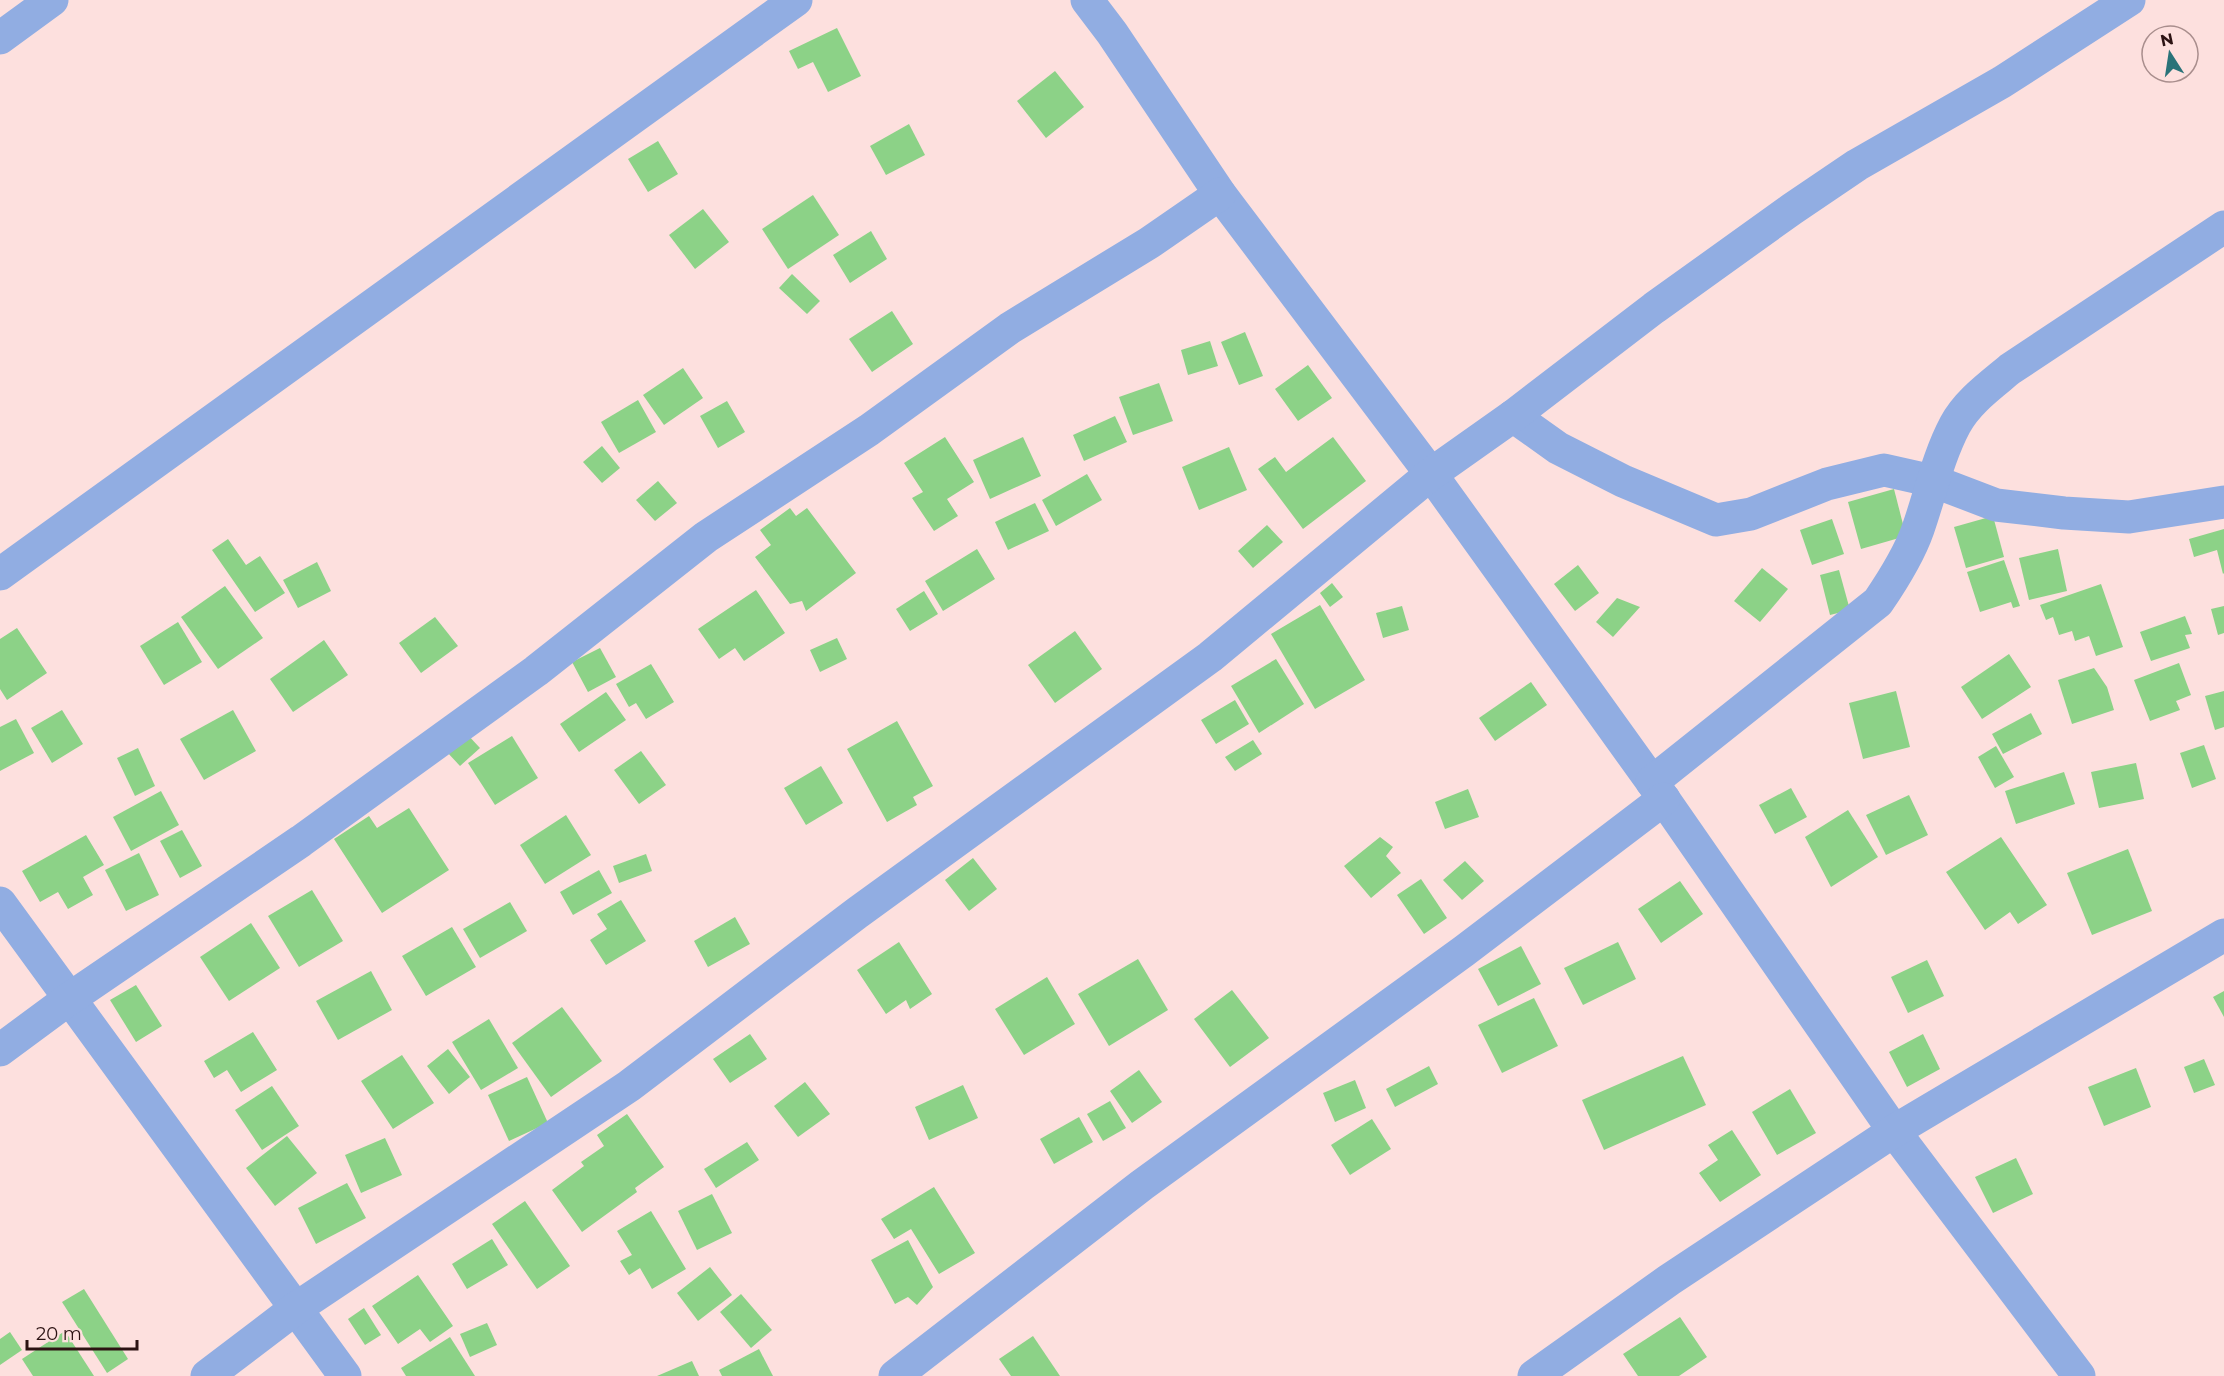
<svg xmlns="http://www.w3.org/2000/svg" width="2224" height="1376" font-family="Montserrat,sans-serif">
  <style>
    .building { fill: #8cd287 }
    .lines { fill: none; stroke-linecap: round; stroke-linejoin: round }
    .minor { stroke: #91ade2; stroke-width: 33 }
  </style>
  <rect width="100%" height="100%" fill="#fde0de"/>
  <g class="building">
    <polygon points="837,28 861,76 828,92 813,62 798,69 789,51"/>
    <polygon points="1055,71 1084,107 1046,138 1017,101"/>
    <polygon points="909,124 925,155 886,175 870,146"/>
    <polygon points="658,141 678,174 648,192 628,159"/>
    <polygon points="813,195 839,235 788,269 762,229"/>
    <polygon points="703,209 729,242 695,269 669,235"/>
    <polygon points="871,231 887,259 850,283 833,255"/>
    <polygon points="792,274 820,301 807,314 779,288"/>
    <polygon points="892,311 913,344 872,372 849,339"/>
    <polygon points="1245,332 1263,376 1239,385 1221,342"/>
    <polygon points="1210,341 1218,366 1188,375 1181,350"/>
    <polygon points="1308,365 1332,398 1298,421 1275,389"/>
    <polygon points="683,368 703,398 664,425 643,395"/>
    <polygon points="1159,383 1173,421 1133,435 1119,397"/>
    <polygon points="638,400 656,432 619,453 601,422"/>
    <polygon points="727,401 745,432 718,448 700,416"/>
    <polygon points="1115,416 1127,442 1084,461 1073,435"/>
    <polygon points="945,437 974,482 947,499 958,516 934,531 912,498 923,492 904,463"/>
    <polygon points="1023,437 1041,476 990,499 973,460"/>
    <polygon points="1333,437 1366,481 1303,529 1258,469 1275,457 1286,472"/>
    <polygon points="602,446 620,468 602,483 583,462"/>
    <polygon points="1229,447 1247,490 1199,510 1182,467"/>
    <polygon points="1087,474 1102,500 1056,526 1042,500"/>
    <polygon points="658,481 677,503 655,521 636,500"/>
    <polygon points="1894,489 1906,536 1861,549 1848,502"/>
    <polygon points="1035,503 1049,531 1008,550 995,522"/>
    <polygon points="790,508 796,516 807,508 856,573 806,611 802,601 790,604 755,557 771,545 760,530"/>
    <polygon points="1993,516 2004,557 1966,568 1954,527"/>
    <polygon points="1832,519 1844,554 1812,565 1800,530"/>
    <polygon points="1267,525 1283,542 1253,568 1238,551"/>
    <polygon points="2224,529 2224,573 2223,574 2217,550 2194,557 2189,539"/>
    <polygon points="228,539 246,565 260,556 285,593 255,612 212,550"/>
    <polygon points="977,549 995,579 943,611 925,581"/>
    <polygon points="2058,549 2067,591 2029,600 2019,558"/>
    <polygon points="2004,560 2020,606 2013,608 2011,602 1980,612 1967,572"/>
    <polygon points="317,562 331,591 298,608 283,580"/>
    <polygon points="1578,565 1599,593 1575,611 1554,584"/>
    <polygon points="1762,568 1788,589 1760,622 1734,601"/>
    <polygon points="1839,570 1850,610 1830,615 1820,575"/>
    <polygon points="1332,583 1343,597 1330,607 1320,593"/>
    <polygon points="2101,584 2123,647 2096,656 2089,636 2075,641 2072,631 2059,635 2053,617 2046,620 2040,605"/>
    <polygon points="225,586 263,638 218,669 181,617"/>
    <polygon points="756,590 785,633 744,661 735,648 719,659 698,629"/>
    <polygon points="924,591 938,614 910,631 896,609"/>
    <polygon points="1617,598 1640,607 1613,637 1596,622"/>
    <polygon points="1320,605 1365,680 1315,709 1271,634"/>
    <polygon points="1402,606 1409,630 1383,638 1376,613"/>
    <polygon points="2224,606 2224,633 2218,635 2211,609"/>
    <polygon points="2185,616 2192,634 2185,635 2190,648 2151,661 2140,632"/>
    <polygon points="435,617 458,646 421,673 399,643"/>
    <polygon points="178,622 202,662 164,685 140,646"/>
    <polygon points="17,628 47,673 7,700 0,689 0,639"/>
    <polygon points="1075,631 1102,669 1055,703 1028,665"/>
    <polygon points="837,638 847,659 820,672 810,650"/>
    <polygon points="324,640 348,675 293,712 270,679"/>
    <polygon points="600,648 616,677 588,692 572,662"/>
    <polygon points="2009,654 2031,687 1982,719 1961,687"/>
    <polygon points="1276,659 1304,704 1259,733 1231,686"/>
    <polygon points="2179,663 2191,695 2176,701 2180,710 2150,721 2134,680"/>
    <polygon points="651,664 674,702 646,719 636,703 629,707 616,684"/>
    <polygon points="2094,668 2107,687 2114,710 2072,724 2058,680"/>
    <polygon points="1531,682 1547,705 1495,741 1479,718"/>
    <polygon points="1896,691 1910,747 1863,759 1849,703"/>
    <polygon points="2224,691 2224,727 2215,730 2205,696"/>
    <polygon points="606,692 626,720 579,752 560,724"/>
    <polygon points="1235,700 1249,724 1216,744 1201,720"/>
    <polygon points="62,710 83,744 52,763 31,728"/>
    <polygon points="233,710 256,751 204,780 180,739"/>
    <polygon points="2031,713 2042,734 2003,754 1992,734"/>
    <polygon points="16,719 34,753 0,771 0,727"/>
    <polygon points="897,721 933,786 913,797 917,805 887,822 847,749"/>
    <polygon points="466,733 480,748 460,766 447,752"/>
    <polygon points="512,736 538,778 495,805 468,763"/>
    <polygon points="1253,740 1262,754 1235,771 1225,757"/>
    <polygon points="2204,745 2216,779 2192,788 2180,753"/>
    <polygon points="1996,746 2014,777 1995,788 1978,757"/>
    <polygon points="138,748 155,786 135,796 117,758"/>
    <polygon points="641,751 666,785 639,804 614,770"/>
    <polygon points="2136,763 2144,799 2099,808 2091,772"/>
    <polygon points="821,766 843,803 806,825 784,788"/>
    <polygon points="2064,772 2075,804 2016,824 2005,791"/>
    <polygon points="1791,788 1807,817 1775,834 1759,805"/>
    <polygon points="1468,789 1479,817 1445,829 1435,802"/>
    <polygon points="161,791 179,825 131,851 113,817"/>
    <polygon points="1909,795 1928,835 1886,855 1866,815"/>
    <polygon points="409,808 449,870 382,913 334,839 369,816 377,828"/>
    <polygon points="1848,810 1878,857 1831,887 1805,837"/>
    <polygon points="566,815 591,855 545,884 520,845"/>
    <polygon points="182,830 202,866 180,878 160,841"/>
    <polygon points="86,835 104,865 83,877 93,895 68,909 58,892 40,902 22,871"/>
    <polygon points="1380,837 1393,847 1386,856 1401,873 1371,898 1344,866"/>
    <polygon points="2001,837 2047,905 2018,924 2010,912 1985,930 1946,872"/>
    <polygon points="2128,849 2152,911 2092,935 2067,873"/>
    <polygon points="139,853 159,895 126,911 105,870"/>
    <polygon points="646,854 652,871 619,883 613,866"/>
    <polygon points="973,858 997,889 969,911 945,880"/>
    <polygon points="1465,861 1484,881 1462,900 1443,880"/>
    <polygon points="599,870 612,893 573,915 560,892"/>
    <polygon points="1421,879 1447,918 1424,934 1397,895"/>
    <polygon points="1680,881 1703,914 1661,943 1638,909"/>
    <polygon points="312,890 343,941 299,967 268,916"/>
    <polygon points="621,900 646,941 606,965 590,940 607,929 597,914"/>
    <polygon points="510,902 527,931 480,958 463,929"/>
    <polygon points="735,917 750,944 708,967 694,941"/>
    <polygon points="251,923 280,968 229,1001 200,957"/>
    <polygon points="452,927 476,967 426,996 402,956"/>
    <polygon points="899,942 932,994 910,1009 906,1000 886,1014 857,970"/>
    <polygon points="1618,942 1636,979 1583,1005 1564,968"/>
    <polygon points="1521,946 1541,984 1498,1006 1478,969"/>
    <polygon points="1138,959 1168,1010 1109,1046 1078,994"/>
    <polygon points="1927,960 1944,996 1908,1013 1891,977"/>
    <polygon points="371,971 392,1010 338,1040 316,1001"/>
    <polygon points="1047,977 1075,1024 1024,1055 995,1009"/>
    <polygon points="136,985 162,1026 136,1042 110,1000"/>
    <polygon points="1232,990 1269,1038 1230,1067 1194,1019"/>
    <polygon points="2224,991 2224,1017 2213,997"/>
    <polygon points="1534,998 1558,1046 1502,1073 1478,1025"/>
    <polygon points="562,1007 602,1061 551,1097 512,1043"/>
    <polygon points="489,1019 518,1068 481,1090 452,1042"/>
    <polygon points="253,1032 277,1070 241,1092 227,1070 214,1078 204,1061"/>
    <polygon points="750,1034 767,1059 730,1083 713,1059"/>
    <polygon points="1923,1034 1940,1069 1907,1087 1889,1052"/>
    <polygon points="448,1049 470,1077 449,1094 427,1066"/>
    <polygon points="402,1055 434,1103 393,1129 361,1081"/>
    <polygon points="1683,1056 1706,1105 1604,1150 1582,1100"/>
    <polygon points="2204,1059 2215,1085 2194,1093 2184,1067"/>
    <polygon points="1429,1066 1438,1084 1395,1107 1386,1089"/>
    <polygon points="2136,1068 2151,1107 2104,1126 2088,1087"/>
    <polygon points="1139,1070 1162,1102 1132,1123 1110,1091"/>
    <polygon points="527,1077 548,1123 509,1141 488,1095"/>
    <polygon points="1355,1080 1366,1108 1335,1122 1323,1093"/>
    <polygon points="805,1082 830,1114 798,1137 774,1106"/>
    <polygon points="963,1085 978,1118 929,1140 915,1107"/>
    <polygon points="272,1086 299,1126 262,1150 235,1110"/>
    <polygon points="1790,1089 1816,1133 1777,1155 1752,1112"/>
    <polygon points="1110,1101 1126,1128 1103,1141 1087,1114"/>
    <polygon points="627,1114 664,1167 635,1188 637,1192 582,1232 552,1190 584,1166 581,1162 604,1146 597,1135"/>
    <polygon points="1079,1117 1093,1142 1054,1164 1040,1139"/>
    <polygon points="1372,1119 1391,1149 1350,1175 1331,1145"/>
    <polygon points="1732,1130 1761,1175 1720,1202 1699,1173 1718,1160 1708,1145"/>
    <polygon points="287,1136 317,1173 275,1206 246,1168"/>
    <polygon points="385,1138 402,1175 361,1193 345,1155"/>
    <polygon points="747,1142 759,1160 716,1188 704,1169"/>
    <polygon points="2016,1158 2033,1194 1993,1213 1975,1177"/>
    <polygon points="347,1183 366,1218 316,1244 298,1208"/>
    <polygon points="934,1187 975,1253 939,1274 911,1229 894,1239 881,1219"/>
    <polygon points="712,1194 732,1233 697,1250 678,1211"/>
    <polygon points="525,1201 570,1266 537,1289 492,1224"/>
    <polygon points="651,1211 686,1269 652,1289 640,1268 629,1275 620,1261 632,1255 617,1231"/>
    <polygon points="492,1239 508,1265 467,1289 452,1264"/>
    <polygon points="908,1240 933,1287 917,1305 908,1297 895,1304 871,1260"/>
    <polygon points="710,1267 732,1295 698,1321 677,1293"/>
    <polygon points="418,1275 453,1326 430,1342 420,1329 398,1344 372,1306"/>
    <polygon points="84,1289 128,1359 107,1373 62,1302"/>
    <polygon points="741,1294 772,1330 751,1348 720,1312"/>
    <polygon points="364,1308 381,1335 365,1345 348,1319"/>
    <polygon points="1680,1317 1707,1357 1679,1376 1638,1376 1623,1354"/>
    <polygon points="487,1323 497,1345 470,1357 460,1334"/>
    <polygon points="65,1331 94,1376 33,1376 22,1359"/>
    <polygon points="10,1332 22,1350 0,1365 0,1339"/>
    <polygon points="1033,1336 1060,1376 1011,1376 999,1359"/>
    <polygon points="450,1337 475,1376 406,1376 401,1368"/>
    <polygon points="759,1349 773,1376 722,1376 719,1370"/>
    <polygon points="692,1361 699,1376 657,1376"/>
  </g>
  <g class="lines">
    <g class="minor">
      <polyline points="1087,0 1112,33 1220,194 1431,474 1652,782 1894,1131 2079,1376"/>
      <polyline points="0,38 52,0"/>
      <polyline points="1513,416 1558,448 1623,481 1716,520 1751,514 1827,484 1884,470 1933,481 1996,505 2064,513 2129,517 2224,502"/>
      <polyline points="0,574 796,0"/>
      <path d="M1652,782L1878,602C1893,580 1909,555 1918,529C1930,495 1938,457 1955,425C1967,402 1991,385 2010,369L2224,227"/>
      <polyline points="0,903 345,1376"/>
      <polyline points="0,1050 69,999 301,841 536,671 706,537 869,430 1010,328 1149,243 1220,194"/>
      <polyline points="207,1376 295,1309 629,1086 857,913 1210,657 1431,474 1513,416 1654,308 1792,209 1857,165 2002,82 2129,0"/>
      <polyline points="895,1376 1142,1185 1464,951 1664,799"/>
      <polyline points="1534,1376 1669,1280 1894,1131 2224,935"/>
    </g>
  </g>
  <g transform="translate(2170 54) rotate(348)"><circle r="28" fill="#fde0de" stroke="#a98e8d" stroke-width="1.5"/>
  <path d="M0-4.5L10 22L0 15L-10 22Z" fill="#297379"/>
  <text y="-9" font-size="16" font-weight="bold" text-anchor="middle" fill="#2c1313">N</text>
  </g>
  <path d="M27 1340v9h110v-9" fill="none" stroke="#2c1313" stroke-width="3"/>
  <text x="36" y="1340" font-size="18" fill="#2c1313" stroke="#fde0de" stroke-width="4.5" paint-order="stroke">20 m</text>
</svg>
